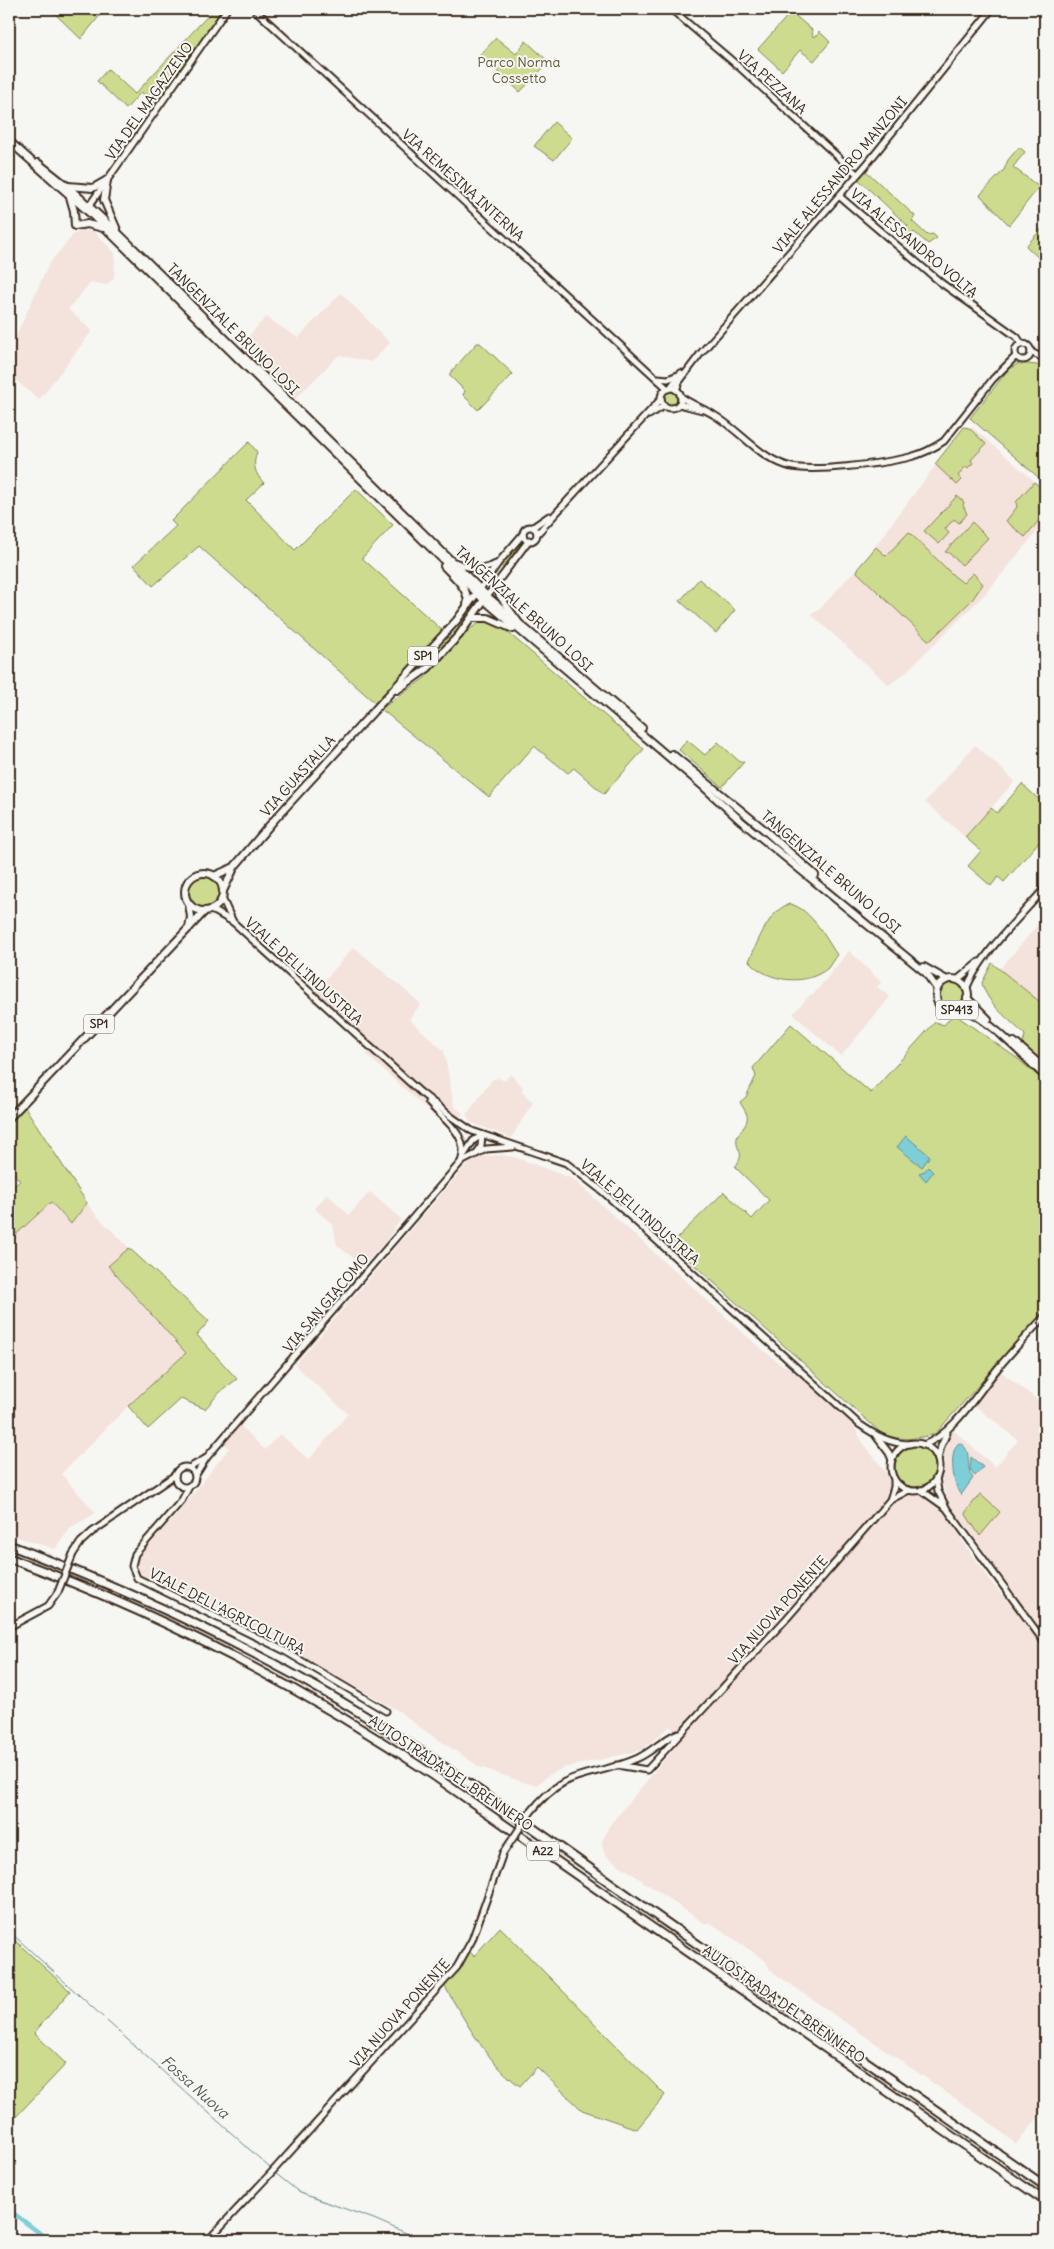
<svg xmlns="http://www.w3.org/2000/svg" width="1054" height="2249" font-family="Delius,sans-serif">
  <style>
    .built { fill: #f4e2dc }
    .green { fill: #cddb8f; stroke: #848256 }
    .water { fill: #7eced8; stroke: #638c8e }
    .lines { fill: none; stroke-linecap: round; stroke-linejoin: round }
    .stream { stroke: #638c8e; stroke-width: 1 }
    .canal { stroke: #7eced8; stroke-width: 4.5 }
    .tertiary-casing { stroke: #3b2a1e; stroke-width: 9 }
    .primary-casing { stroke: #3b2a1e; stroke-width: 10 }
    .motorway-casing { stroke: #3b2a1e; stroke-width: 11 }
    .tertiary { stroke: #f6f6f2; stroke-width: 5 }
    .primary { stroke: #f6f6f2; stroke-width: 6 }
    .motorway { stroke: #f6f6f2; stroke-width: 7 }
    .tertiary-bridge-casing { stroke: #3b2a1e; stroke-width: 9; stroke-linecap: butt }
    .tertiary-bridge { stroke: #f6f6f2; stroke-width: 5 }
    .labels { text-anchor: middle; stroke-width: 4; stroke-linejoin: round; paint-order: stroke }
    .shield { fill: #f6f6f2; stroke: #73675e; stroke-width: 1 }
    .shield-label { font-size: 12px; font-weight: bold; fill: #3b2a1e }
    .park-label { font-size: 14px; fill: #60563a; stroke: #f6f6f2 }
    .street-label { font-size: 14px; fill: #3b2a1e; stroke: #f6f6f2 }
    .water-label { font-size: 15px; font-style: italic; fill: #4f5b56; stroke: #f6f6f2 }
  </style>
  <rect width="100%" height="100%" fill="#f6f6f2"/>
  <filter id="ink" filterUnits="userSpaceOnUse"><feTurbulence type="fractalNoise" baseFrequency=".02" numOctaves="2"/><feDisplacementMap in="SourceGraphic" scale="10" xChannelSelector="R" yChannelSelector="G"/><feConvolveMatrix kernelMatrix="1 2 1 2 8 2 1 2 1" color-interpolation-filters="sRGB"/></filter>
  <g filter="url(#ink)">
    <g class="built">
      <polygon points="82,230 93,231 115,253 114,278 106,285 91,282 68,309 92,331 39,400 9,374 9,351 49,264 74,234"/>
      <polygon points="341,293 390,343 371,362 339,355 294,400 240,346 266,317 298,338"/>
      <polygon points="964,427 967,429 973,428 1045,490 1045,522 986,593 905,673 889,685 811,614 820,609 868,556"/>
      <polygon points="975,745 1015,781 965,837 925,802"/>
      <polygon points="1045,912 1045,1006 1000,969 1042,920 1040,919"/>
      <polygon points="354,947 421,1004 409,1019 444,1051 454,1107 463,1113 450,1130 367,1055 371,1050 311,996"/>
      <polygon points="849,951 881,982 877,987 890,997 841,1056 793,1014 811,994 813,995"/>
      <polygon points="510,1074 523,1087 521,1092 533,1102 511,1138 470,1122 467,1114 492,1080 498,1078 505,1081"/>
      <polygon points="501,1155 514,1157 573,1179 751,1340 780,1364 790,1368 851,1422 863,1443 887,1474 890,1486 886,1493 895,1501 904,1495 914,1494 924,1495 934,1502 957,1527 962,1541 989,1580 1018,1613 1045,1650 1045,2109 1016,2144 992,2124 770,1970 766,1961 711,1923 704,1923 608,1857 603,1850 602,1842 609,1826 682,1739 670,1726 642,1750 563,1768 547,1776 537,1785 526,1783 480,1767 421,1728 399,1711 244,1624 143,1578 138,1571 138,1558 181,1510 229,1448 218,1438 236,1421 265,1450 280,1434 309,1460 348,1414 295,1365 464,1168 473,1161 481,1157"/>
      <polygon points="370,1192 401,1219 385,1242 363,1266 337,1245 333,1225 315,1209 327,1194 349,1215"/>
      <polygon points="52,1202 71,1224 87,1203 95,1214 129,1248 108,1267 186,1353 128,1406 61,1474 96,1513 71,1527 55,1549 9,1534 9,1241"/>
      <polygon points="1000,1371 1045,1406 1045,1635 949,1503 942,1484 942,1456 944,1445 953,1430 995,1467 1018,1440 973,1404"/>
    </g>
    <g class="green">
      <polygon points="50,9 105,9 81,39"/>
      <polygon points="214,9 222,9 157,105 141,92 126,109 97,81 108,69 135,94"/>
      <polygon points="791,12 812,30 813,37 818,35 819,31 830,42 814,61 800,50 782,71 758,49"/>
      <polygon points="496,38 516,54 526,41 549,62 520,92 480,55"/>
      <polygon points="554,122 572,138 554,160 534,146"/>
      <polygon points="1019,147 1025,152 1013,167 1039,187 1009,225 980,195 1004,170 1008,160"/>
      <polygon points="865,170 915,216 912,221 927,235 933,234 937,238 928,244 914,232 905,241 900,235 908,226 858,179"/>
      <polygon points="1045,225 1045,264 1026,246"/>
      <polygon points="477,343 480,343 513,374 478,410 463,395 465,391 450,376 450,373"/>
      <polygon points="1019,363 1045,366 1045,483 970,418 1008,370"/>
      <circle cx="670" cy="398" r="7"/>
      <polygon points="964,427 969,428 986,444 971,460 973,463 968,468 966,466 958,476 962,480 957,485 935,464"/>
      <path d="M249,442L257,452C252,465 255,474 264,483L246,500L295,550L356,489L393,525L362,558L442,630L375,703L199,546L153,586L134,565L176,526L171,521Z"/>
      <polygon points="1034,482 1045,491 1045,513 1025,537 1006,521 1017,507 1016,502"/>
      <polygon points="957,496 964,502 963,505 967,514 959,523 954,519 945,529 949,533 939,544 924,531"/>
      <polygon points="972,522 988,538 962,565 949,553 945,552"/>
      <polygon points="909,532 954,576 963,583 973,573 983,584 972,600 931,640 928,640 857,572 859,567 876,547 886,556"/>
      <polygon points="521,541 524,543 504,568 500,565"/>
      <polygon points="699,579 735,610 716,633 680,601"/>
      <polygon points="473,603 476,605 455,633 451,630"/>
      <polygon points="482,621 498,624 644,749 604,794 574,768 568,773 534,746 489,797 381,709 426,677 464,633"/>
      <polygon points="447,633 453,638 426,666 421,662"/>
      <polygon points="687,740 705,755 718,742 740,762 744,762 722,787 679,750"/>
      <polygon points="1022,784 1045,805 1045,835 1004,882 998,877 991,886 968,866 981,851 965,837 991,808 997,813"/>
      <circle cx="204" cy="892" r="16"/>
      <path d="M790,904C811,909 825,937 837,955C834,958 831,964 828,968C806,987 767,982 749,961C757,944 769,909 790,904Z"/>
      <path d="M992,963L1045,1006V1065L1023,1044L1025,1035C1010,1020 987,1004 982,983Z"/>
      <circle cx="952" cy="995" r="13"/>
      <path d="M957,1016L1018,1059L1045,1082V1311L935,1434C916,1439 899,1442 880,1432L671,1244L724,1192L752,1219L769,1200L735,1167C747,1151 735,1152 737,1138C739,1131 746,1127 747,1120C749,1114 742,1107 740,1102L746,1097L756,1076L753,1068L791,1024L871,1093L935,1022L944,1025L951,1017Z"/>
      <polygon points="23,1104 87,1203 71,1224 51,1202 9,1241 9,1190 20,1181 9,1167 9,1118"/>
      <polygon points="129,1248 209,1321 197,1335 237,1379 219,1393 205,1409 181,1399 148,1429 128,1406 186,1353 108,1266"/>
      <circle cx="915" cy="1467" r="20"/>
      <polygon points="980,1494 1000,1512 980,1536 965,1513"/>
      <path d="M500,1927L665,2095L637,2129L582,2110L537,2067L520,2086C485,2061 464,2018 442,1982L470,1952L474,1956Z"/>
      <polygon points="9,1935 70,1991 34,2033 66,2064 9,2124"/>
    </g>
    <g class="water">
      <polygon points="906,1136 930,1156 922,1167 897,1147"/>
      <polygon points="928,1167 933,1172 926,1181 919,1173 925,1171"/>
      <path d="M959,1443C974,1449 964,1467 973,1478L961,1495C953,1487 948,1450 959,1443Z"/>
      <polygon points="971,1457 983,1467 975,1476 970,1469"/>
    </g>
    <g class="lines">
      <g class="stream">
        <polyline points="9,1931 103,2017"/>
        <polyline points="107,2021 270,2168"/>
        <polyline points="293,2142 396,2031"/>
        <polyline points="272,2167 291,2145"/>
        <polyline points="275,2173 300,2193 374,2219 422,2240"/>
      </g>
      <polyline class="canal" points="9,2210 49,2240"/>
      <defs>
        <g id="tertiary">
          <polyline points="254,9 668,389"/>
          <polyline points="671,9 738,66 857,174"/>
          <polyline points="839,196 940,282 1017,337 1021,343"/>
          <polyline points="89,206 227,9"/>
          <circle cx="1023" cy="352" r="8"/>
          <polyline points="1031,352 1045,359"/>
          <polyline points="658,378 668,379 678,375"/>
          <polyline points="670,388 681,373"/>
          <circle cx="671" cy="398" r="10"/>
          <polyline points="676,390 679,382 701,353 866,165 992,9"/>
          <path d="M680,396C690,404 703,408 714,415C739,430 757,455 785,465C807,474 886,463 910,457C922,454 934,448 944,441L993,379L1015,357"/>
          <polyline points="679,404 702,410"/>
          <polyline points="649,415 662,407 665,407"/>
          <polyline points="533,527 549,516"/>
          <circle cx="530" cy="534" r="7"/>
          <polyline points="537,534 661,399"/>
          <path d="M455,562C470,569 481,572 496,564"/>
          <polyline points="498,581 499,595 518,621"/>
          <polyline points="480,589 499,562 523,534"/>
          <polyline points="487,596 529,540"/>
          <polyline points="222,898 233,922"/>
          <path d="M209,910L216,912L233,922L420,1092L453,1118L472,1131L566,1163L602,1191L859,1424C875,1435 890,1444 910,1444"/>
          <polyline points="957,980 979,962"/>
          <path d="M966,989C980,955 1021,916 1045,888"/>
          <path d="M428,1102C443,1120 471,1135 461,1162"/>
          <polyline points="478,1152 481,1146 482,1135"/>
          <polyline points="464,1155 473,1141 482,1135"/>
          <polyline points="876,1436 889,1453 892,1460"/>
          <circle cx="915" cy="1467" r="24"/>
          <path d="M923,1445C953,1435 978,1392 998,1368C1013,1350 1029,1333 1045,1316"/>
          <polyline points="938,1460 941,1446 947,1433"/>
          <circle cx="185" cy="1477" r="10"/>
          <polyline points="189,1468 205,1459"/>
          <polyline points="195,1476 207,1457 461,1162 486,1149 513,1147"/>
          <polyline points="936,1478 938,1491 947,1509 1045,1643"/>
          <polyline points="190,1485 182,1500 135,1554 132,1566 137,1578 283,1650 386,1711"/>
          <polyline points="921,1490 945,1507"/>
          <polyline points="890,1500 894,1487 894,1479"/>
          <polyline points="73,1554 81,1542 92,1532 175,1475"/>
          <polyline points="9,1627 48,1606 58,1592"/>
          <polyline points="617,1765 647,1770 787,1618 890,1500 909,1490"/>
          <path d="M530,1813C567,1765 592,1779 638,1758C653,1751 663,1739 678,1733"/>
          <polyline points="208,2240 272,2172 457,1967 472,1940 503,1853"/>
        </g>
        <g id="primary">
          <polyline points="9,141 92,215 484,600 704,787 741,821 926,973 937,989"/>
          <polyline points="38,163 67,186 120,235 487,596 642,728"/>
          <polyline points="107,180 104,200 117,230"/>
          <polyline points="68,186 93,188 107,180"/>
          <polyline points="70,197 74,211 75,226 87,224 103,228"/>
          <path d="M444,566C453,576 471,590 467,605"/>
          <polyline points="472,618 488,618 513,629"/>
          <polyline points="397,690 428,668 459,635 486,597"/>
          <polyline points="672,754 760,826 815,875"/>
          <circle cx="204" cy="892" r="19"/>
          <polyline points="214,876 232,868"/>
          <polyline points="223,891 235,866 275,819 457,620 479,590"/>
          <polyline points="189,928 191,917 189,904"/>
          <polyline points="924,967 947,980"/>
          <circle cx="952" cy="995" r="16"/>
          <polyline points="967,998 988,1019"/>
          <path d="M960,1008C987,1016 1024,1057 1045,1076"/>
          <polyline points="1014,1042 1045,1069"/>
          <polyline points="9,1118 205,911"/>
        </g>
        <g id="motorway">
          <path d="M9,1545C124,1588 235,1639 342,1702C454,1769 560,1848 667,1923C793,2011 919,2098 1045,2186"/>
          <path d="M9,1558C159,1613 300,1686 433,1775L1045,2201"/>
        </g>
      </defs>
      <use href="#tertiary" class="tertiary-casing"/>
      <use href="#primary" class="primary-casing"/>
      <use href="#motorway" class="motorway-casing"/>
      <use href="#tertiary" class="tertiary"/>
      <use href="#primary" class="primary"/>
      <use href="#motorway" class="motorway"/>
      <defs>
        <g id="tertiary-bridge">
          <polyline points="58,1592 73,1554"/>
          <polyline points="503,1853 530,1813"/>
        </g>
      </defs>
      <use href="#tertiary-bridge" class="tertiary-bridge-casing"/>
      <use href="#tertiary-bridge" class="tertiary-bridge"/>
    </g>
  </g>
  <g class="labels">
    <g class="shield">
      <rect x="408" y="646.5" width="30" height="19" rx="4"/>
      <rect x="936" y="1000.5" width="42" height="19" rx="4"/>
      <rect x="84" y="1014.5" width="30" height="19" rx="4"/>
      <rect x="527" y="1841.5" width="32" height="19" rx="4"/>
    </g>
    <g class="shield-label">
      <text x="423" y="660">SP1</text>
      <text x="957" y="1014">SP413</text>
      <text x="99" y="1028">SP1</text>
      <text x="543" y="1855">A22</text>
    </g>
    <g class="park-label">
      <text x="519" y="67">Parco Norma<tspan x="519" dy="16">Cossetto</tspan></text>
    </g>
    <g class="street-label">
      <text transform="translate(772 82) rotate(42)" y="5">VIA PEZZANA</text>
      <text transform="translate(149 101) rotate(-55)" y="5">VIA DEL MAGAZZENO</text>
      <text transform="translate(840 175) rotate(-50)" y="5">VIALE ALESSANDRO MANZONI</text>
      <text transform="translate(463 185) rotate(42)" y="5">VIA REMESINA INTERNA</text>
      <text transform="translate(914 243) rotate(40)" y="5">VIA ALESSANDRO VOLTA</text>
      <text transform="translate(233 329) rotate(45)" y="5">TANGENZIALE BRUNO LOSI</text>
      <text transform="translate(524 609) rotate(42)" y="5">TANGENZIALE BRUNO LOSI</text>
      <text transform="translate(298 776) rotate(-48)" y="5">VIA GUASTALLA</text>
      <text transform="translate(831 872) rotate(41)" y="5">TANGENZIALE BRUNO LOSI</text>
      <text transform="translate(304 971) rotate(42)" y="5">VIALE DELL'INDUSTRIA</text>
      <text transform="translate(640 1212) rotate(41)" y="5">VIALE DELL'INDUSTRIA</text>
      <text transform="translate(326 1303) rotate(-50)" y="5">VIA SAN GIACOMO</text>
      <text transform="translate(778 1610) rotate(-48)" y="5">VIA NUOVA PONENTE</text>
      <text transform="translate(227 1611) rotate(27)" y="5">VIALE DELL'AGRICOLTURA</text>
      <text transform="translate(451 1773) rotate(34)" y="5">AUTOSTRADA DEL BRENNERO</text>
      <text transform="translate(784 2004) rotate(35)" y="5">AUTOSTRADA DEL BRENNERO</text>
      <text transform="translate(400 2013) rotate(-48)" y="5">VIA NUOVA PONENTE</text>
    </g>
    <g class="water-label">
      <text transform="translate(195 2087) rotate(42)" y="5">Fossa Nuova</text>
    </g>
  </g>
  <rect width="1054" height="2249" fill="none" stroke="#f6f6f2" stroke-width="30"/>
  <rect x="15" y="15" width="1024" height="2219" fill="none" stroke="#3b2a1e" stroke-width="2" filter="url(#ink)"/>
</svg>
